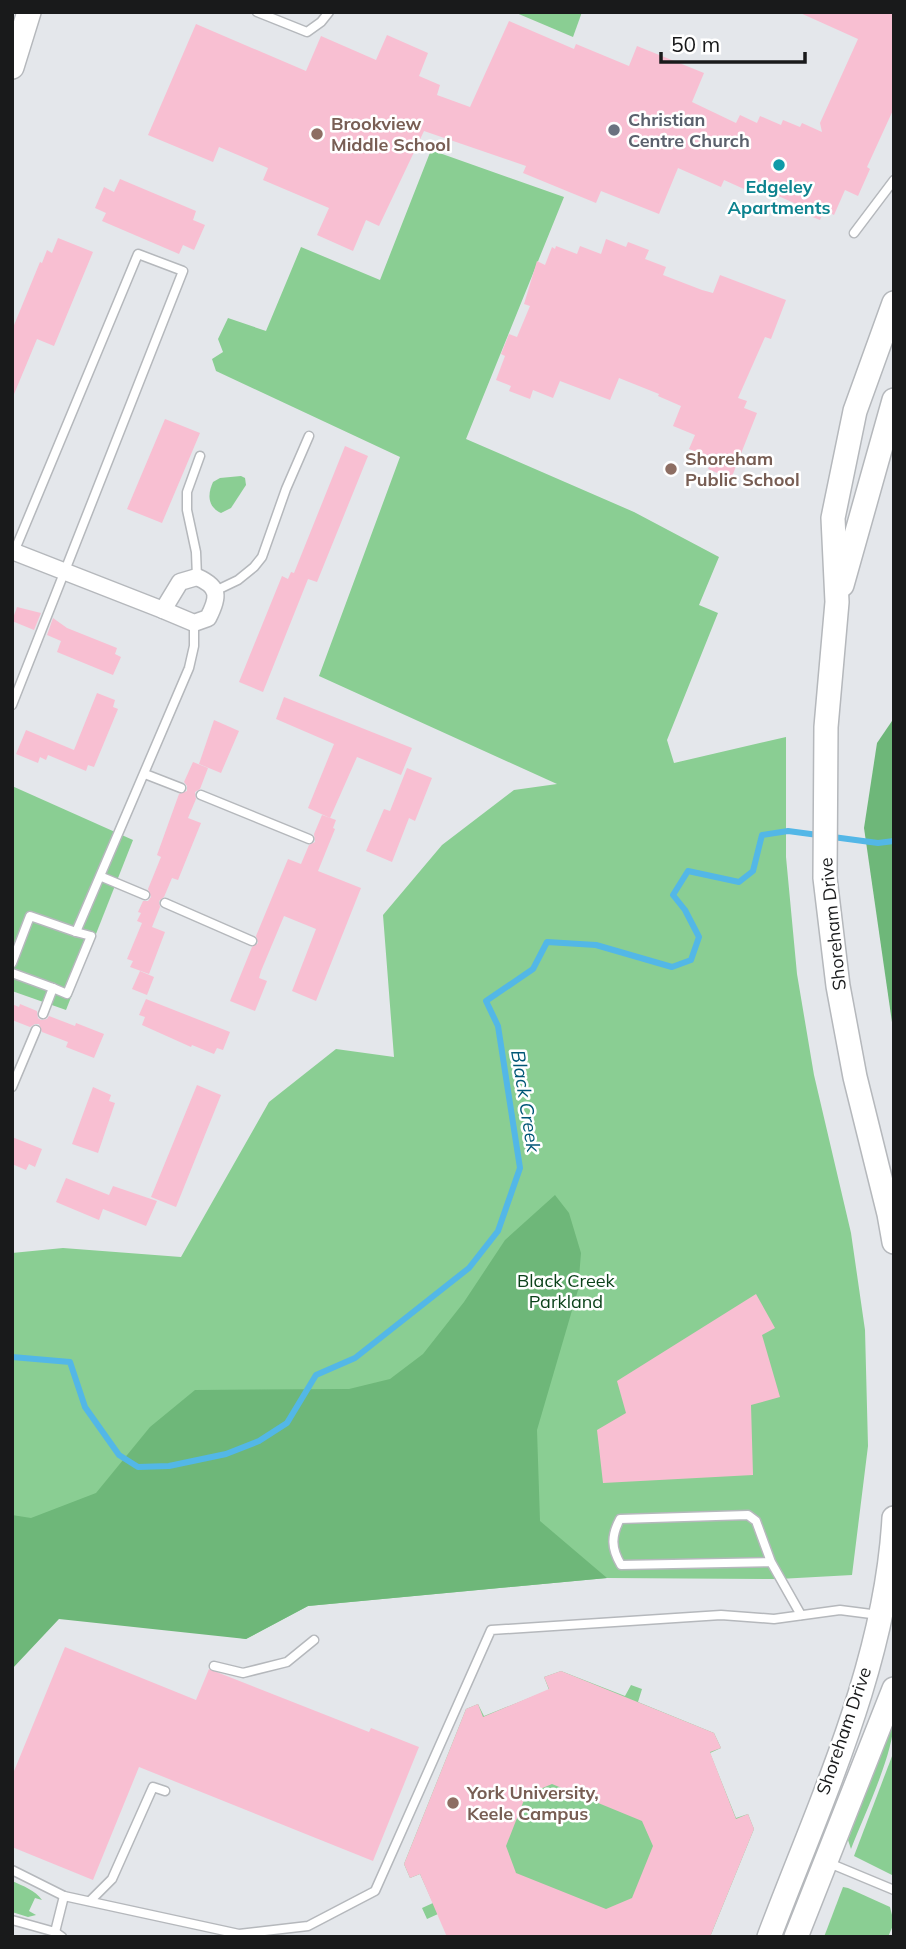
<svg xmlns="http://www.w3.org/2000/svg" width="906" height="1949" font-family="Mulish,sans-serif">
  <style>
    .green { fill: #8ace93 }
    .forest { fill: #6eb779 }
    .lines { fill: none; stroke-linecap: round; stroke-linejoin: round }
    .stream { stroke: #53b7e7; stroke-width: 6 }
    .building { fill: #f8bfd2; fill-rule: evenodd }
    .lane-casing { stroke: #b5b8bc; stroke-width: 11 }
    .street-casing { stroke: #b5b8bc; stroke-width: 19 }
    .secondary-casing { stroke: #b5b8bc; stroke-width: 26 }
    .lane { stroke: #fff; stroke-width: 8 }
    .street { stroke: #fff; stroke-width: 16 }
    .secondary { stroke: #fff; stroke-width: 23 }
    .worship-dot { fill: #6b7280; stroke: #fff; stroke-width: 2.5 }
    .education-dot { fill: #8d6e63; stroke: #fff; stroke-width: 2.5 }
    .culture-dot { fill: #0f9aa8; stroke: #fff; stroke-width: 2.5 }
    .labels { text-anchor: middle; stroke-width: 5; stroke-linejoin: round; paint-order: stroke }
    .worship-label { font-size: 18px; font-weight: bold; fill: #5b616d; stroke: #fff; text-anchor: start }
    .education-label { font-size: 18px; font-weight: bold; fill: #785e54; stroke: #fff; text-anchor: start }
    .culture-label { font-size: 18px; font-weight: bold; fill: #0d838f; stroke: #fff }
    .street-label { font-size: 18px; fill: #191a1b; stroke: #fff }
    .park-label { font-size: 18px; fill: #0b421a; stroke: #fff }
    .water-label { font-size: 19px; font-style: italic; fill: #005676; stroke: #fff }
  </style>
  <rect width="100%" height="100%" fill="#e4e7eb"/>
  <g class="green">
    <polygon points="514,12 582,12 573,37"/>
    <polygon points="431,150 564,197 466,439 634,512 719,557 699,605 718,613 667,740 674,763 786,737 786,857 797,974 814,1075 851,1233 865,1330 868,1446 852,1575 779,1579 607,1578 308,1606 246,1639 12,1597 12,1253 63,1248 181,1257 269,1102 336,1049 394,1057 383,915 442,845 514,790 557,784 319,676 400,457 216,371 212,359 223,352 218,339 228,318 266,331 301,247 380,280"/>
    <path d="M241,476L245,478L246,485L231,508L221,513C208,507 207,495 213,482L220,478Z"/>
    <polygon points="12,786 133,840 66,1010 12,991"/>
    <polygon points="561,1671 625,1696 631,1685 642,1689 638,1702 714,1733 721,1748 710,1753 736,1818 748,1814 754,1829 710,1937 438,1914 427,1919 422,1908 433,1903 420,1874 410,1878 404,1864 466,1709 478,1704 484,1716 549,1690 544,1677"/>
    <path d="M894,1719C894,1754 864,1815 851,1849L848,1840Z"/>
    <polygon points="894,1751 894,1876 854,1856"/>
    <path d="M12,1881C23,1886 35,1890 42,1900L35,1898L29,1911L36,1915L28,1917L12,1912Z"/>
    <polygon points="843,1887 848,1888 890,1907 894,1923 888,1937 824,1937"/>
  </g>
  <g class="forest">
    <polygon points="894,718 894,1036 864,828 877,743"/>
    <polygon points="555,1195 569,1213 581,1253 578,1290 537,1430 540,1521 607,1578 308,1606 246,1639 59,1619 12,1669 12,1515 31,1518 96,1493 150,1427 195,1390 349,1389 390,1379 423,1354 464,1302 505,1240"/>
  </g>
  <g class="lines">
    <polyline class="stream" points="12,1357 70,1362 85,1407 119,1455 138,1467 169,1466 226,1454 259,1441 287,1423 316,1375 355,1358 469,1268 498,1231 520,1168 498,1026 486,1001 533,969 547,942 596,945 672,967 691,960 699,937 685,910 673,895 688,871 739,882 753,871 762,835 788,831 878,843 894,841"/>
  </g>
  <g class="building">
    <polygon points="798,12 894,12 894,108 867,167 870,169 858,196 845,190 834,215 824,210 820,220 800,212 803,207 747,182 744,189 724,180 721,187 678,168 659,214 601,191 596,203 523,173 526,166 424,131 379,226 366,220 353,251 317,235 329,208 263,180 268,168 219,147 213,162 148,135 196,24 306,71 321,36 376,60 387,35 428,53 419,76 440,85 437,95 470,107 509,21 574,49 576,44 629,66 637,46 704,73 692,102 736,123 740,115 757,123 760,116 781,125 783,120 800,127 802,123 822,132 820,123 858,39"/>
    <polygon points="120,179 196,211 193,220 205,225 194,250 183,245 179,254 102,221 106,213 95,208 104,187 114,192"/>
    <polygon points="58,238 93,252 54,346 37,339 12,399 12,330 40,262 42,263 47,250 52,253"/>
    <polygon points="606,239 626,247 628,242 649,250 645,259 666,267 663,275 702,290 713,293 720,275 786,300 771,339 765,337 738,398 747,401 744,408 757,413 731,479 708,469 713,459 689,449 695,435 673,426 681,406 658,396 659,394 619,378 610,400 560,381 553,398 533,390 530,399 509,391 511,386 496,380 505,356 501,354 509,334 517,337 530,306 524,304 537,261 545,265 552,247 555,249 556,246 577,254 580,246 601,254"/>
    <polygon points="165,419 200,433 162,523 127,509"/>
    <polygon points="345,446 368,456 317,582 308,579 263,692 239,682 282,576 288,579 291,572 294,573"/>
    <polygon points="17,607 41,613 34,630 12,621"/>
    <polygon points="53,618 67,628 117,648 115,654 121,657 113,675 57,652 61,641 47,635"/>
    <polygon points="97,693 115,700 113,707 118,709 94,767 88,765 86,771 48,755 46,760 40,757 38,763 16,754 26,730 74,750"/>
    <polygon points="284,697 412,748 401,775 357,757 330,818 308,808 334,744 276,719"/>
    <polygon points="214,720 239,731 221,773 199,764"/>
    <polygon points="193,762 208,768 200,789 195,792 196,799 188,818 201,823 178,880 172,878 164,897 159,901 160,907 152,927 165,932 149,974 130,967 133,961 127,959 142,923 137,921 141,913 138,912 143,901 148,901 151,897 148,889 161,857 157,855 179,794 187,791 187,786 184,782"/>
    <polygon points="407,768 432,778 415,821 409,818 392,862 366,851 384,809 390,811"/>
    <polygon points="322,815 336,820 333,828 335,829 318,871 361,888 316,1001 292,991 316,929 284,916 261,971 259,978 267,981 255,1011 230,1001 252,947 258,943 256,936 288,859 301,864 309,845 315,842 314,834"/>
    <polygon points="140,971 154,977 147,995 132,989"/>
    <polygon points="146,999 230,1032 223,1050 217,1048 214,1054 192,1045 191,1047 142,1025 145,1017 139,1015"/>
    <polygon points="12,1004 19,1007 20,1004 37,1011 38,1018 41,1020 47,1019 49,1016 75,1026 76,1023 104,1034 94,1058 66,1047 68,1042 42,1032 39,1024 35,1024 30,1027 12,1020"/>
    <polygon points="197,1085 221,1095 176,1207 151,1197"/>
    <polygon points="93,1087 111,1095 109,1101 115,1103 98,1153 72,1144"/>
    <polygon points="12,1137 42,1149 35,1167 29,1164 26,1170 12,1164"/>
    <polygon points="66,1178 109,1195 113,1186 157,1201 146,1226 103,1209 99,1220 56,1202"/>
    <polygon points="756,1294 775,1328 762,1335 780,1397 751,1405 753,1475 603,1483 597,1430 626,1413 617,1381"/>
    <polygon points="65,1647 196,1700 209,1669 369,1732 371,1728 419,1747 373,1861 139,1767 93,1880 12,1847 12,1776"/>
    <path d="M561,1671L714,1733L721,1748L710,1752L736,1819L748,1814L754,1829L710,1937H447L420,1874L410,1878L404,1864L466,1709L478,1704L483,1717L549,1689L544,1677ZM552,1784L642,1821L653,1846L632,1898L606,1909L516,1873L506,1846L526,1795Z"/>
  </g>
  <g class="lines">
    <defs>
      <g id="lane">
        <polyline points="257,12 307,32 321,22 329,12"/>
        <polyline points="854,233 894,180"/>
        <polyline points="197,577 196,552 187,510 187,492 200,456"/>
        <polyline points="215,591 238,580 254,567 262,557 286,489 309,436"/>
        <polyline points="12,705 183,271 138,254 14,552"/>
        <polyline points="145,774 181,788"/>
        <polyline points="201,795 309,839"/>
        <polyline points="102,877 145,895"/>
        <polyline points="165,903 252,941"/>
        <polyline points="12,963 30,916 76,932"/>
        <polyline points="12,973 53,988"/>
        <polyline points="43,1014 53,988 67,994 91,936 76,932 189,668 194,646 194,623"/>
        <polyline points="12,1087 36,1030"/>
        <path d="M771,1562L621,1565C611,1548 611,1536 620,1519L748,1515L756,1521L771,1562L801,1615"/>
        <polyline points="214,1666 243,1673 287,1662 314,1640"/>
        <polyline points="829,1863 894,1890"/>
        <polyline points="12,1870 64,1896 239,1934 308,1926 375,1891 491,1630 721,1615 774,1619 840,1610 879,1615"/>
        <polyline points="90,1901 112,1879 153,1787 165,1791"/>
        <polyline points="12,1920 55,1932 62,1937"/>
        <polyline points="55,1932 64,1896"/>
      </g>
      <g id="street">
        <polyline points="12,551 163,610"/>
        <path d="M197,577C220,587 219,597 208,618L194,623L163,610L180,582Z"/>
      </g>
      <g id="secondary">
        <polyline points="12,67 29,12"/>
        <polyline points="894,303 855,411 833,518 837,602 826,727 825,878 838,986 855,1077 889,1214 894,1242"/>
        <polyline points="842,585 894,400"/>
        <path d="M769,1937C820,1802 886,1664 894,1518"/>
        <polyline points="796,1937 894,1689"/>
      </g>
    </defs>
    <use href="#lane" class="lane-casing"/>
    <use href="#street" class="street-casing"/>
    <use href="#secondary" class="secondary-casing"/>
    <use href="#lane" class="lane"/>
    <use href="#street" class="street"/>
    <use href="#secondary" class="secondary"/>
  </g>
  <circle class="worship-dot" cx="614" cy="130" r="7"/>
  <g class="education-dot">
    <circle cx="317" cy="134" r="7"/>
    <circle cx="671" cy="469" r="7"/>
    <circle cx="453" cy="1803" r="7"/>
  </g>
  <circle class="culture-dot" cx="779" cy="165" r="7"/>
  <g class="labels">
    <g class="worship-label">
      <text x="628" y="126">Christian<tspan x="628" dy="21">Centre Church</tspan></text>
    </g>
    <g class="education-label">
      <text x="331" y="130">Brookview<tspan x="331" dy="21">Middle School</tspan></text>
      <text x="685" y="465">Shoreham<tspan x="685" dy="21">Public School</tspan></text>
      <text x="467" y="1799">York University,<tspan x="467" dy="21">Keele Campus</tspan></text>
    </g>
    <g class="culture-label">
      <text x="779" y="193">Edgeley<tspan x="779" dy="21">Apartments</tspan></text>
    </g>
    <g class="street-label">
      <text transform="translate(833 924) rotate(-96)" y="6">Shoreham Drive</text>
      <text transform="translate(844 1731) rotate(-71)" y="6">Shoreham Drive</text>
    </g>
    <g class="park-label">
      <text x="566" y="1287">Black Creek<tspan x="566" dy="21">Parkland</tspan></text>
    </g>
    <g class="water-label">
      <text transform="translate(526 1101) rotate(81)" y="7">Black Creek</text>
    </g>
  </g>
  <rect width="906" height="1949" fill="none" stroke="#191a1b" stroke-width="28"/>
  <path d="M661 52v10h144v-10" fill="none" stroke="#191a1b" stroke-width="3.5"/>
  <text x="671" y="52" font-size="21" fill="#191a1b" stroke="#ffffff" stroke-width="5" paint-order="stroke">50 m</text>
</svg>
